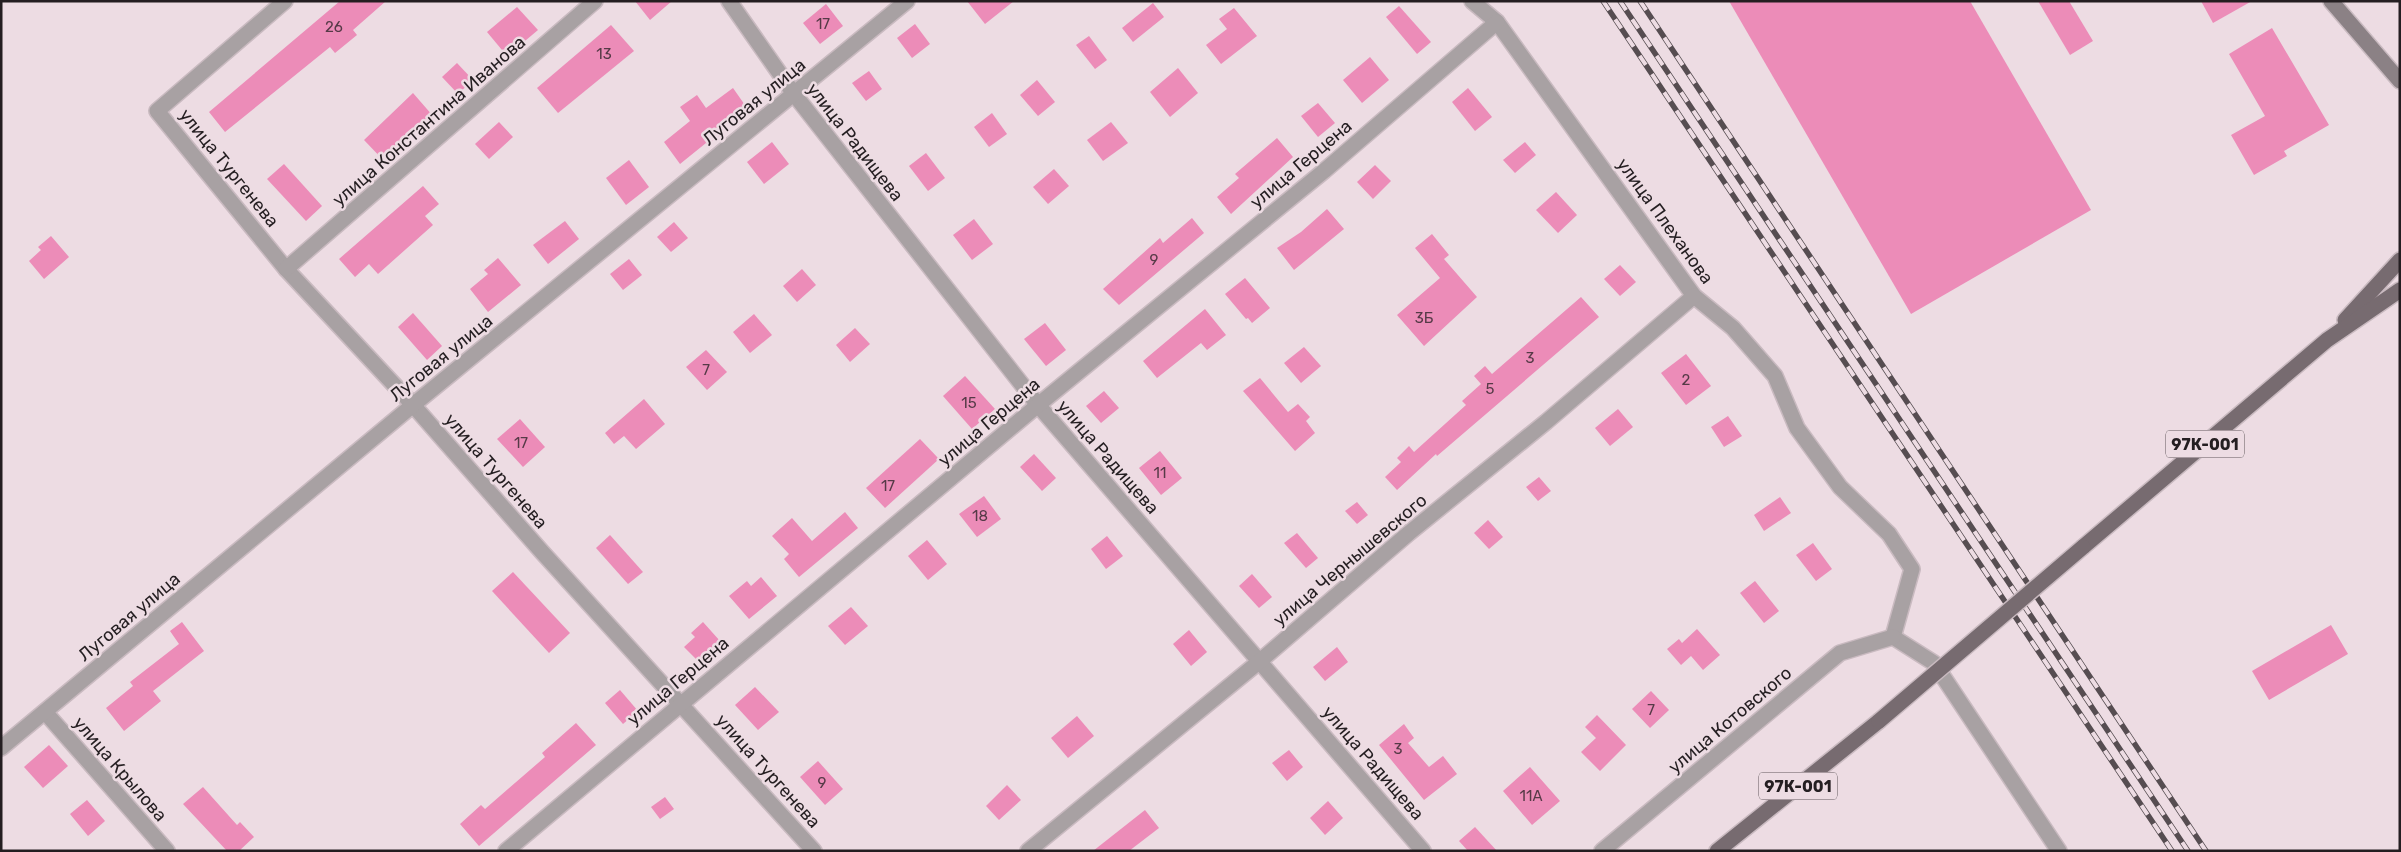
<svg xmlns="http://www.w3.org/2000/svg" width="2401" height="852" font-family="Rubik,sans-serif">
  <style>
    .building { fill: #ec8cb8 }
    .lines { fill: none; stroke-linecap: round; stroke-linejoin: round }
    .street-casing { stroke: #c9bac0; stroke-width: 18 }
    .secondary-casing { stroke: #c9bac0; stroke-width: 18 }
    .primary-casing { stroke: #c9bac0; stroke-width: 18 }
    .street { stroke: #a8a1a3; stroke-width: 15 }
    .secondary { stroke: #8b8185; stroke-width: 15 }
    .primary { stroke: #776b70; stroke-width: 15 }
    .rail-casing { stroke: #564d51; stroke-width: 5.5 }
    .rail { stroke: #eddce3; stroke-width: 4; stroke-dasharray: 11; stroke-linecap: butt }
    .primary-bridge-casing { stroke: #c9bac0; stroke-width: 18; stroke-linecap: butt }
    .primary-bridge { stroke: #776b70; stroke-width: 15 }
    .labels { text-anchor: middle; stroke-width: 5; stroke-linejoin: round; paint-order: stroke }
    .number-label { font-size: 15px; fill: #563a47 }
    .shield { fill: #eddce3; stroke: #60575b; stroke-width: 1 }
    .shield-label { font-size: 16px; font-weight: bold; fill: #241e21 }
    .street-label { font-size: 18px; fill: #241e21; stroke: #eddce3 }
  </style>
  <rect width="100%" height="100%" fill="#eddce3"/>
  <g class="building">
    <polygon points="340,1 386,1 353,30 357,35 335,53 330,47 225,132 209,112"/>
    <polygon points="635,1 672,1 650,20"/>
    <polygon points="967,1 1014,1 985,24"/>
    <polygon points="1729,1 1970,1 2091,210 1911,314"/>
    <polygon points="2038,1 2069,1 2093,41 2070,55"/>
    <polygon points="2201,1 2252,1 2213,23"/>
    <polygon points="1153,3 1164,17 1133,42 1122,28"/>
    <polygon points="826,4 843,26 820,44 803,23"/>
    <polygon points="1399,6 1431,42 1417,54 1386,17"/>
    <polygon points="517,7 538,30 507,56 487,32"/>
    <polygon points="1234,8 1257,36 1221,64 1206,45 1227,29 1219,19"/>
    <polygon points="915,24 930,44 912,58 897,38"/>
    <polygon points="611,25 634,51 558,113 537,88"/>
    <polygon points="2272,28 2329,125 2284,151 2287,156 2254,175 2231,135 2265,116 2229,54"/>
    <polygon points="1089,36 1107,60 1095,69 1076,45"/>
    <polygon points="1370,57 1389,80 1362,103 1343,80"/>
    <polygon points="457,63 473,80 458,94 442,77"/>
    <polygon points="1178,68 1198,93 1170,117 1150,92"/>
    <polygon points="869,71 882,89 866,101 852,83"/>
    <polygon points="1037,80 1055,102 1038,116 1020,95"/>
    <polygon points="733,88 747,108 719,127 724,133 707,145 706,143 680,164 664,142 690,121 680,107 697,95 706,108"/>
    <polygon points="1468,88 1492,117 1475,131 1452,102"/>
    <polygon points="413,93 433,116 398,148 400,150 386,163 364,140"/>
    <polygon points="1318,103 1335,123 1318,137 1301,116"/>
    <polygon points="992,113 1007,134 989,147 974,127"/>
    <polygon points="499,122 513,137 489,159 475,144"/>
    <polygon points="1111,122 1128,143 1103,161 1087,140"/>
    <polygon points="1277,138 1293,157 1231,214 1217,197 1239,178 1235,174"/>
    <polygon points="772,142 789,164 764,184 747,162"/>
    <polygon points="1525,142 1536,155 1515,173 1503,160"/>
    <polygon points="926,153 945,178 928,191 909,166"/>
    <polygon points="629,160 649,187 626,205 606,178"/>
    <polygon points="284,164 322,206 306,221 267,179"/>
    <polygon points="1375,165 1391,181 1373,199 1357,182"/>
    <polygon points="1054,169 1069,186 1048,204 1033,187"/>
    <polygon points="423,186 439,204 425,216 433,225 378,274 369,264 355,277 339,259"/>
    <polygon points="1556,192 1577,215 1558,233 1536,210"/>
    <polygon points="1327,209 1344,229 1294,270 1277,248 1301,232"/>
    <polygon points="1192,218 1204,233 1119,305 1103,289 1160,238 1163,243"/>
    <polygon points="974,219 993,244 972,260 953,235"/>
    <polygon points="565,221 579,239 548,264 533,245"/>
    <polygon points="674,222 688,238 671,252 657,237"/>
    <polygon points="1432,234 1449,255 1444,259 1477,297 1424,346 1397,315 1440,278 1415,248"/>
    <polygon points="51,236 69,257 44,279 29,261 41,250 38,247"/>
    <polygon points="498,258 521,285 488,312 470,289 488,274 484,270"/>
    <polygon points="629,259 642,275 623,290 610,274"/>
    <polygon points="1620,265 1636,282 1620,296 1604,279"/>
    <polygon points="802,269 816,285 797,302 783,286"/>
    <polygon points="1245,278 1270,308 1252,323 1248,318 1246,319 1225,294"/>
    <polygon points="1581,297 1599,317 1437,456 1436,454 1397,490 1385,477 1401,462 1397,458 1409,446 1414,452 1466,405 1462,401 1481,384 1474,376 1485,366 1492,374"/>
    <polygon points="1205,309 1226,335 1207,350 1201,343 1157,378 1143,361"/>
    <polygon points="413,313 442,346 427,360 398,327"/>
    <polygon points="754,314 772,335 750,353 733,332"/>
    <polygon points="1045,323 1066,350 1046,366 1024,339"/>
    <polygon points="855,328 870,344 850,362 836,345"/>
    <polygon points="1304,347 1321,366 1301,383 1284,363"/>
    <polygon points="706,350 727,372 707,390 686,367"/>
    <polygon points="1686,354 1711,386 1686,405 1661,373"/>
    <polygon points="965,376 995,409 972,429 943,396"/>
    <polygon points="1260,378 1288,412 1298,404 1310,417 1306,421 1315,433 1295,451 1243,391"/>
    <polygon points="1104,391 1119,408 1101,423 1086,406"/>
    <polygon points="644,399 665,424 636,449 624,436 614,444 605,433"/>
    <polygon points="1618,409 1633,427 1610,446 1595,428"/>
    <polygon points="1728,416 1742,436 1724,447 1711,427"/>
    <polygon points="520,419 545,447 523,467 497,439"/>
    <polygon points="920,439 939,459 885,508 866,488"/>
    <polygon points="1160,451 1182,478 1161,495 1139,468"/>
    <polygon points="1034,454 1056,478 1042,491 1020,467"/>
    <polygon points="1539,477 1551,491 1538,501 1526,487"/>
    <polygon points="984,496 1001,519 977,537 959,514"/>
    <polygon points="1780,497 1791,513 1764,531 1754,515"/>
    <polygon points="1357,502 1368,515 1357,524 1345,511"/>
    <polygon points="845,512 858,528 799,577 784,559 789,554 772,536 792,518 812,541"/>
    <polygon points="1488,520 1503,537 1489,549 1474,533"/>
    <polygon points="1297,533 1318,558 1306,568 1284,543"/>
    <polygon points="610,535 643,572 628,584 596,548"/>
    <polygon points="1107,536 1123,556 1106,569 1091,549"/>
    <polygon points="927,540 947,564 928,580 908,556"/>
    <polygon points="1813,543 1832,569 1816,581 1796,555"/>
    <polygon points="513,572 570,633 549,653 492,591"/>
    <polygon points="1252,574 1272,597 1259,608 1239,586"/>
    <polygon points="761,577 777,596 749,619 729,596 747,581 751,586"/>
    <polygon points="1755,581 1779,611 1764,623 1740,593"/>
    <polygon points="851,607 868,626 845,645 828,626"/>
    <polygon points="182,622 204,651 153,691 161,701 124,731 106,708 133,686 130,682 179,644 170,631"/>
    <polygon points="703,622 720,641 698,661 684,647 695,637 691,633"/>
    <polygon points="2331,625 2348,654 2269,700 2252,671"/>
    <polygon points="1697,629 1720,655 1703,670 1691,656 1681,665 1667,649 1679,639 1682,643"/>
    <polygon points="1189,630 1207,652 1191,666 1173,644"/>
    <polygon points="1337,647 1348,662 1325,681 1313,667"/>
    <polygon points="755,687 779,712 758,730 735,705"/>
    <polygon points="620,690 638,711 623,724 605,703"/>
    <polygon points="1651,691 1669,710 1650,728 1632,709"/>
    <polygon points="1597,715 1626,745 1600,771 1581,752 1596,738 1585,727"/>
    <polygon points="1077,716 1094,736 1068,758 1051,738"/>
    <polygon points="576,723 596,745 479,846 460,824 481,805 485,809 545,757 542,753"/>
    <polygon points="1404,724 1414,738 1408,743 1429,767 1443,756 1457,774 1424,800 1379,745"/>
    <polygon points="49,745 68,766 43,788 24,767"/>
    <polygon points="1289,750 1303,767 1287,781 1272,763"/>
    <polygon points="818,761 843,789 825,805 800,777"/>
    <polygon points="1530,767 1560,801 1532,825 1503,791"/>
    <polygon points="1007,785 1021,800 999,820 986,806"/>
    <polygon points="203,787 237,825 240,822 254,837 239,851 227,851 183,804"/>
    <polygon points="665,797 674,809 660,819 651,807"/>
    <polygon points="87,800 105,821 88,836 70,814"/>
    <polygon points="1328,801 1343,818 1325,835 1310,818"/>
    <polygon points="1145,810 1159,828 1129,851 1093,851"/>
    <polygon points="1475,827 1497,851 1468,851 1459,841"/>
  </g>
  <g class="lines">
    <defs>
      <g id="street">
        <polyline points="285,1 157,111 286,269 413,405 542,552 814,851"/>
        <polyline points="729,1 794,94 1038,405 1423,851"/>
        <polyline points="1472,1 1497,22 1694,296 1733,328 1775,376 1797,428 1840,487 1889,534 1912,569 1893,637"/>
        <polyline points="286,269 595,1"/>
        <polyline points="1893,637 1934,663 2059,851"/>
        <polyline points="45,712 167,851"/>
        <polyline points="1,748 413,405 907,1"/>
        <polyline points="506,851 1038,405 1324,171 1497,22"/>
        <polyline points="1028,851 1260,661 1409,533 1546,422 1694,296"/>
        <polyline points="1602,851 1840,653 1893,637"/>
      </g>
      <polyline id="secondary" points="2331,1 2400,81"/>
      <g id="primary">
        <polyline points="2345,320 2400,260"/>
        <polyline points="2083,547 2327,340 2400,290"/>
        <polyline points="1717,851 1879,721"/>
      </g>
    </defs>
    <use href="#street" class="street-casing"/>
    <use href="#secondary" class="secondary-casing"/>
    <use href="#primary" class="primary-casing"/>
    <use href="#street" class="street"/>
    <use href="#secondary" class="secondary"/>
    <use href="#primary" class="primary"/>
    <defs>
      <g id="rail">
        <polyline points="1603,1 2172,851"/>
        <polyline points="1620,1 2188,851"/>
        <polyline points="1640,1 2206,851"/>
      </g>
    </defs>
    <use href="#rail" class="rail-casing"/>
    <use href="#rail" class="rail"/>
    <defs>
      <polyline id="primary-bridge" points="1879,721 2083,547"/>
    </defs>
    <use href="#primary-bridge" class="primary-bridge-casing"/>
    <use href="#primary-bridge" class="primary-bridge"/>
  </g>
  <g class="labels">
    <g class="number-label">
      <text x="823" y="29">17</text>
      <text x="334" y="32">26</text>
      <text x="604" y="59">13</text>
      <text x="1154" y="265">9</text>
      <text x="1424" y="323">3Б</text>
      <text x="1530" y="363">3</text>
      <text x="706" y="375">7</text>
      <text x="1686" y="385">2</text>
      <text x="1490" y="394">5</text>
      <text x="969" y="408">15</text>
      <text x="521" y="448">17</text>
      <text x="1160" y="478">11</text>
      <text x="888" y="491">17</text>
      <text x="980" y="521">18</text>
      <text x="1651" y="715">7</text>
      <text x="1398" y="754">3</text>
      <text x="822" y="788">9</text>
      <text x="1531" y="801">11А</text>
    </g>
    <g class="shield">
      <rect x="2166" y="430.5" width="78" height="27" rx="4"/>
      <rect x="1759" y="772.5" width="78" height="27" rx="4"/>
    </g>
    <g class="shield-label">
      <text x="2205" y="450">97К-001</text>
      <text x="1798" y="792">97К-001</text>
    </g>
    <g class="street-label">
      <text transform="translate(754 102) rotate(-39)" y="6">Луговая улица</text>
      <text transform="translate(429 121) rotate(-41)" y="6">улица Константина Иванова</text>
      <text transform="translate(855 142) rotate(52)" y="6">улица Радищева</text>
      <text transform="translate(1301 164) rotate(-40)" y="6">улица Герцена</text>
      <text transform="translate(229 168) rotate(51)" y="6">улица Тургенева</text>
      <text transform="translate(1665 221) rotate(54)" y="6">улица Плеханова</text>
      <text transform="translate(441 358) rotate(-39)" y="6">Луговая улица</text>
      <text transform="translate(989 422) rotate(-40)" y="6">улица Герцена</text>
      <text transform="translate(1108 457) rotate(49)" y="6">улица Радищева</text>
      <text transform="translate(496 471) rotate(49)" y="6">улица Тургенева</text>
      <text transform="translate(1350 560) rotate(-40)" y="6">улица Чернышевского</text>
      <text transform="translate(129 617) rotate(-40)" y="6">Луговая улица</text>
      <text transform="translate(678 681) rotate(-40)" y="6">улица Герцена</text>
      <text transform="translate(1730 720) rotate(-40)" y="6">улица Котовского</text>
      <text transform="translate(1373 763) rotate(49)" y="6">улица Радищева</text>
      <text transform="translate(120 769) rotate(49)" y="6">улица Крылова</text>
      <text transform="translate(768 771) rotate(48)" y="6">улица Тургенева</text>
    </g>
  </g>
  <rect width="2401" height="852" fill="none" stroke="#241e21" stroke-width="5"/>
</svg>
